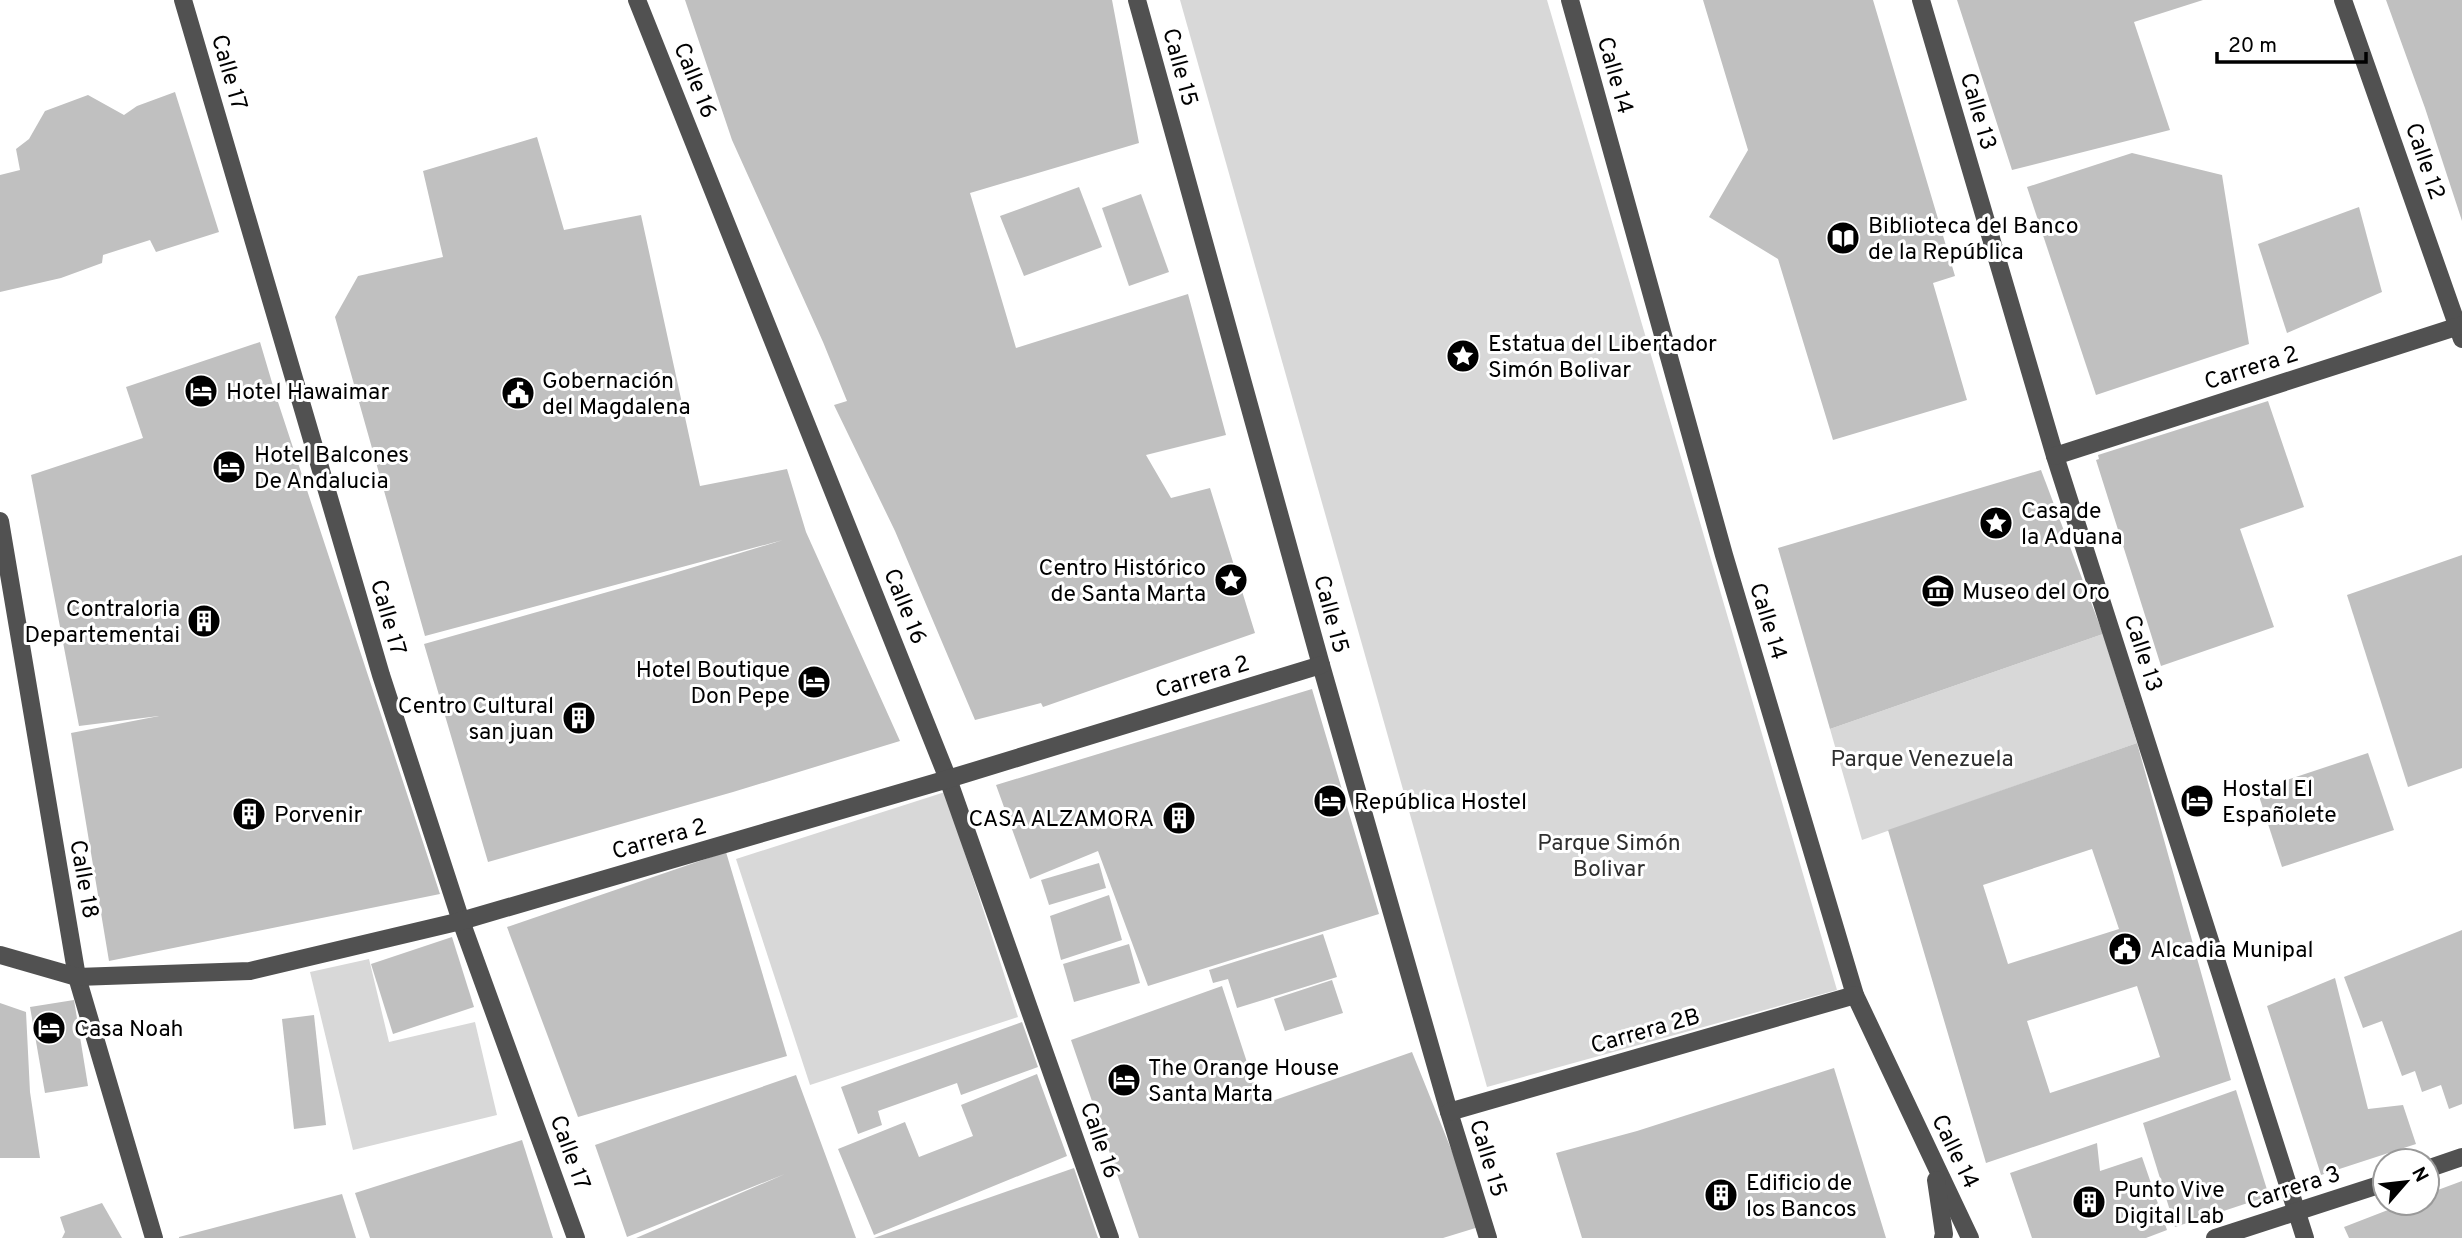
<svg xmlns="http://www.w3.org/2000/svg" width="2462" height="1238" font-family="Overpass,sans-serif">
  <style>
    .green { fill: #d8d8d8 }
    .building { fill: #c0c0c0; fill-rule: evenodd }
    .lines { fill: none; stroke-linecap: round; stroke-linejoin: round }
    .minor { stroke: #515151; stroke-width: 18 }
    .labels { text-anchor: middle; stroke-width: 6; stroke-linejoin: round; paint-order: stroke }
    .street-label { font-size: 23px; fill: #000; stroke: #fff }
    .poi-label { font-size: 23px; fill: #000; stroke: #fff; text-anchor: start }
    .park-label { font-size: 23px; fill: #2f2f2f; stroke: #fff }
  </style>
  <rect width="100%" height="100%" fill="#fff"/>
  <g class="green">
    <polygon points="1180,0 1547,0 1837,990 1487,1087"/>
    <polygon points="2103,634 2137,743 1862,840 1830,729"/>
    <polygon points="945,792 1018,1017 810,1085 736,859"/>
    <polygon points="369,959 389,1042 475,1022 497,1115 353,1150 310,972"/>
  </g>
  <g class="building">
    <polygon points="685,0 1112,0 1139,143 970,193 1016,348 1188,294 1226,435 1146,455 1171,498 1210,488 1255,633 1043,707 1041,703 975,720 895,531 834,405 847,401 823,342 732,140"/>
    <polygon points="1703,0 1873,0 1955,276 1933,283 1967,400 1833,440 1778,259 1709,217 1748,150"/>
    <polygon points="1957,0 2203,0 2134,22 2170,130 2012,170"/>
    <polygon points="2386,0 2462,0 2462,221 2425,108"/>
    <polygon points="175,92 219,232 156,252 150,240 103,255 102,263 61,278 0,292 0,175 20,170 16,149 29,139 45,111 88,95 124,115 137,106"/>
    <polygon points="537,137 564,230 641,215 700,486 787,469 806,532 900,741 733,792 488,862 424,644 671,574 783,540 425,636 335,317 358,276 443,257 423,171"/>
    <polygon points="2132,153 2222,175 2249,344 2096,395 2027,187"/>
    <polygon points="1079,187 1102,247 1024,276 1000,216"/>
    <polygon points="1141,194 1169,272 1129,286 1102,208"/>
    <polygon points="2359,207 2382,292 2287,333 2258,244"/>
    <polygon points="260,342 276,396 440,894 109,961 71,733 159,716 79,726 31,475 143,438 126,387"/>
    <polygon points="2268,401 2304,507 2240,529 2274,627 2161,666 2096,460 2099,459 2098,455"/>
    <polygon points="2041,470 2103,634 1830,729 1778,548"/>
    <polygon points="2462,555 2462,768 2408,787 2347,595"/>
    <polygon points="1312,689 1379,914 1148,986 1098,851 1030,879 996,785"/>
    <path d="M2137,743L2231,1080L1986,1163L1888,830ZM2092,849L2119,929L2008,964L1983,885ZM2137,986L2160,1057L2050,1093L2027,1021Z"/>
    <polygon points="2368,753 2394,830 2282,867 2257,790"/>
    <polygon points="726,852 787,1056 578,1117 507,927"/>
    <polygon points="1099,863 1106,888 1049,905 1041,880"/>
    <polygon points="1109,895 1122,940 1061,960 1050,916"/>
    <polygon points="2462,930 2462,1104 2449,1109 2441,1085 2422,1092 2415,1071 2402,1076 2382,1021 2363,1028 2344,977"/>
    <polygon points="1323,934 1337,977 1237,1008 1228,979 1213,983 1209,970"/>
    <polygon points="452,937 474,1007 393,1034 371,964"/>
    <polygon points="1129,944 1140,983 1074,1002 1063,964"/>
    <polygon points="2335,978 2368,1109 2403,1105 2416,1144 2321,1175 2267,1006"/>
    <polygon points="1332,980 1343,1013 1285,1031 1274,999"/>
    <polygon points="1222,986 1261,1105 1412,1052 1482,1226 1443,1238 1139,1238 1071,1040"/>
    <polygon points="74,1000 88,1086 45,1093 30,1007"/>
    <polygon points="0,1003 26,1012 30,1092 40,1158 0,1158"/>
    <polygon points="314,1015 326,1125 294,1129 282,1019"/>
    <polygon points="1022,1022 1038,1067 961,1095 957,1083 878,1111 882,1125 858,1134 841,1087"/>
    <polygon points="1834,1068 1886,1238 1582,1238 1556,1153 1637,1131"/>
    <polygon points="1037,1074 1067,1156 874,1235 838,1149 905,1122 919,1157 973,1136 961,1105"/>
    <polygon points="796,1075 856,1238 636,1238 785,1174 627,1237 595,1145"/>
    <polygon points="2236,1090 2269,1196 2175,1227 2143,1123"/>
    <polygon points="522,1140 553,1238 370,1238 355,1193"/>
    <polygon points="2097,1143 2100,1171 2142,1157 2167,1230 2146,1238 2032,1238 2010,1173"/>
    <polygon points="1074,1168 1098,1238 874,1238"/>
    <polygon points="2462,1181 2462,1238 2349,1238 2344,1227 2406,1203 2427,1203 2427,1194"/>
    <polygon points="342,1194 356,1238 179,1238 179,1237"/>
    <polygon points="102,1203 122,1238 62,1238 65,1232 60,1217"/>
  </g>
  <g class="lines">
    <g class="minor">
      <polyline points="183,0 381,675 461,921 576,1238"/>
      <polyline points="637,0 948,779 1110,1238"/>
      <polyline points="1137,0 1321,665 1449,1112 1488,1238"/>
      <polyline points="1570,0 1724,555 1855,995 1970,1238"/>
      <polyline points="1921,0 2055,456 2305,1238"/>
      <polyline points="2343,0 2462,339"/>
      <polyline points="2055,456 2462,325"/>
      <polyline points="0,521 77,977 154,1238"/>
      <polyline points="0,955 77,977 250,971 461,921 948,779 1321,665"/>
      <polyline points="1449,1112 1855,995"/>
      <polyline points="2427,1169 2462,1157"/>
      <polyline points="1936,1180 1944,1234 1943,1238"/>
      <polyline points="2215,1238 2385,1183"/>
    </g>
  </g>
  <defs>
    <symbol id="library-disc" viewBox="-11 -11 22 22"><circle r="9.5" fill="#000" stroke="#fff"/><path d="M-6-4Q-3-5.5-.7-3.5V5Q-3 3-6 4ZM6-4Q3-5.5 .7-3.5V5Q3 3 6 4Z" fill="#fff"/></symbol>
    <symbol id="sight-disc" viewBox="-11 -11 22 22"><circle r="9.5" fill="#000" stroke="#fff"/><path d="M0-6L1.8-2.2L6-1.7L2.9 1.2L3.7 5.4L0 3.3L-3.7 5.4L-2.9 1.2L-6-1.7L-1.8-2.2Z" fill="#fff"/></symbol>
    <symbol id="hotel-disc" viewBox="-11 -11 22 22"><circle r="9.5" fill="#000" stroke="#fff"/><path d="M-6-4.5h1.5V1H6V5H4.5V3h-9V5H-6ZM-4 0a1.8 1.8 0 1 1 3.6 0ZM.5 0V-2.5h3Q6-2.5 6 0Z" fill="#fff"/></symbol>
    <symbol id="civic-disc" viewBox="-11 -11 22 22"><circle r="9.5" fill="#000" stroke="#fff"/><path d="M-.6-6.5H3V-4.5H.6V-3L4-1V1h2V6H-6V1h2V-1L-.6-3ZM-1.2 2.5V6h2.4V2.5Z" fill="#fff"/></symbol>
    <symbol id="museum-disc" viewBox="-11 -11 22 22"><circle r="9.5" fill="#000" stroke="#fff"/><path d="M0-6L6-3V-2H-6V-3ZM-5-1h2V3h-2ZM-1-1h2V3h-2ZM3-1h2V3H3ZM-6 4H6V6H-6Z" fill="#fff"/></symbol>
    <symbol id="building-disc" viewBox="-11 -11 22 22"><circle r="9.5" fill="#000" stroke="#fff"/><path d="M-4-6H4V6H1V3H-1V6H-4ZM-2.5-4.3h1.7v1.8h-1.7ZM.8-4.3h1.7v1.8H.8ZM-2.5-1h1.7V.8h-1.7ZM.8-1h1.7V.8H.8Z" fill="#fff"/></symbol>
  </defs>
  <g fill-rule="evenodd">
    <use href="#library-disc" x="1824" y="219" width="38" height="38"/>
    <use href="#sight-disc" x="1444" y="337" width="38" height="38"/>
    <use href="#hotel-disc" x="182" y="372" width="38" height="38"/>
    <use href="#civic-disc" x="499" y="374" width="38" height="38"/>
    <use href="#hotel-disc" x="210" y="448" width="38" height="38"/>
    <use href="#sight-disc" x="1977" y="504" width="38" height="38"/>
    <use href="#sight-disc" x="1212" y="561" width="38" height="38"/>
    <use href="#museum-disc" x="1919" y="572" width="38" height="38"/>
    <use href="#building-disc" x="185" y="602" width="38" height="38"/>
    <use href="#hotel-disc" x="795" y="663" width="38" height="38"/>
    <use href="#building-disc" x="560" y="699" width="38" height="38"/>
    <use href="#hotel-disc" x="1311" y="782" width="38" height="38"/>
    <use href="#hotel-disc" x="2178" y="782" width="38" height="38"/>
    <use href="#building-disc" x="230" y="795" width="38" height="38"/>
    <use href="#building-disc" x="1160" y="799" width="38" height="38"/>
    <use href="#civic-disc" x="2106" y="930" width="38" height="38"/>
    <use href="#hotel-disc" x="30" y="1009" width="38" height="38"/>
    <use href="#hotel-disc" x="1105" y="1061" width="38" height="38"/>
    <use href="#building-disc" x="1702" y="1176" width="38" height="38"/>
    <use href="#building-disc" x="2070" y="1183" width="38" height="38"/>
  </g>
  <g class="labels">
    <g class="street-label">
      <text transform="translate(1181 67) rotate(75)" y="8">Calle 15</text>
      <text transform="translate(230 72) rotate(74)" y="8">Calle 17</text>
      <text transform="translate(1616 75) rotate(74)" y="8">Calle 14</text>
      <text transform="translate(696 80) rotate(68)" y="8">Calle 16</text>
      <text transform="translate(1979 111) rotate(74)" y="8">Calle 13</text>
      <text transform="translate(2426 161) rotate(71)" y="8">Calle 12</text>
      <text transform="translate(2251 367) rotate(-18)" y="8">Carrera 2</text>
      <text transform="translate(906 606) rotate(68)" y="8">Calle 16</text>
      <text transform="translate(1332 614) rotate(75)" y="8">Calle 15</text>
      <text transform="translate(389 617) rotate(74)" y="8">Calle 17</text>
      <text transform="translate(1769 621) rotate(73)" y="8">Calle 14</text>
      <text transform="translate(2144 653) rotate(72)" y="8">Calle 13</text>
      <text transform="translate(1202 676) rotate(-17)" y="8">Carrera 2</text>
      <text transform="translate(659 838) rotate(-16)" y="8">Carrera 2</text>
      <text transform="translate(85 879) rotate(80)" y="8">Calle 18</text>
      <text transform="translate(1645 1030) rotate(-16)" y="8">Carrera 2B</text>
      <text transform="translate(1101 1140) rotate(71)" y="8">Calle 16</text>
      <text transform="translate(1956 1151) rotate(64)" y="8">Calle 14</text>
      <text transform="translate(571 1152) rotate(70)" y="8">Calle 17</text>
      <text transform="translate(1489 1158) rotate(73)" y="8">Calle 15</text>
      <text transform="translate(2293 1187) rotate(-18)" y="8">Carrera 3</text>
    </g>
    <g class="poi-label">
      <text x="1868" y="233">Biblioteca del Banco<tspan x="1868" dy="26">de la República</tspan></text>
      <text x="1488" y="351">Estatua del Libertador<tspan x="1488" dy="26">Simón Bolivar</tspan></text>
      <text x="542" y="388">Gobernación<tspan x="542" dy="26">del Magdalena</tspan></text>
      <text x="226" y="399">Hotel Hawaimar</text>
      <text x="254" y="462">Hotel Balcones<tspan x="254" dy="26">De Andalucia</tspan></text>
      <text x="2021" y="518">Casa de<tspan x="2021" dy="26">la Aduana</tspan></text>
      <text x="1206" y="575" text-anchor="end">Centro Histórico<tspan x="1206" dy="26">de Santa Marta</tspan></text>
      <text x="1962" y="599">Museo del Oro</text>
      <text x="180" y="616" text-anchor="end">Contraloria<tspan x="180" dy="26">Departementai</tspan></text>
      <text x="790" y="677" text-anchor="end">Hotel Boutique<tspan x="790" dy="26">Don Pepe</tspan></text>
      <text x="554" y="713" text-anchor="end">Centro Cultural<tspan x="554" dy="26">san juan</tspan></text>
      <text x="2222" y="796">Hostal El<tspan x="2222" dy="26">Españolete</tspan></text>
      <text x="1354" y="809">República Hostel</text>
      <text x="274" y="822">Porvenir</text>
      <text x="1154" y="826" text-anchor="end">CASA ALZAMORA</text>
      <text x="2150" y="957">Alcadia Munipal</text>
      <text x="74" y="1036">Casa Noah</text>
      <text x="1148" y="1075">The Orange House<tspan x="1148" dy="26">Santa Marta</tspan></text>
      <text x="1746" y="1190">Edificio de<tspan x="1746" dy="26">los Bancos</tspan></text>
      <text x="2114" y="1197">Punto Vive<tspan x="2114" dy="26">Digital Lab</tspan></text>
    </g>
    <g class="park-label">
      <text x="1922" y="766">Parque Venezuela</text>
      <text x="1609" y="850">Parque Simón<tspan x="1609" dy="26">Bolivar</tspan></text>
    </g>
  </g>
  <g transform="translate(2406 1182) rotate(62)"><circle r="33" fill="#ffffff" stroke="#999999" stroke-width="2"/>
  <path d="M0-5L12 26L0 18L-12 26Z" fill="#000000"/>
  <text y="-10" font-size="19" font-weight="bold" text-anchor="middle" fill="#000000">N</text>
  </g>
  <path d="M2217 52v10h149v-10" fill="none" stroke="#000000" stroke-width="3.5"/>
  <text x="2228" y="52" font-size="21" fill="#000000" stroke="#ffffff" stroke-width="5" paint-order="stroke">20 m</text>
</svg>
